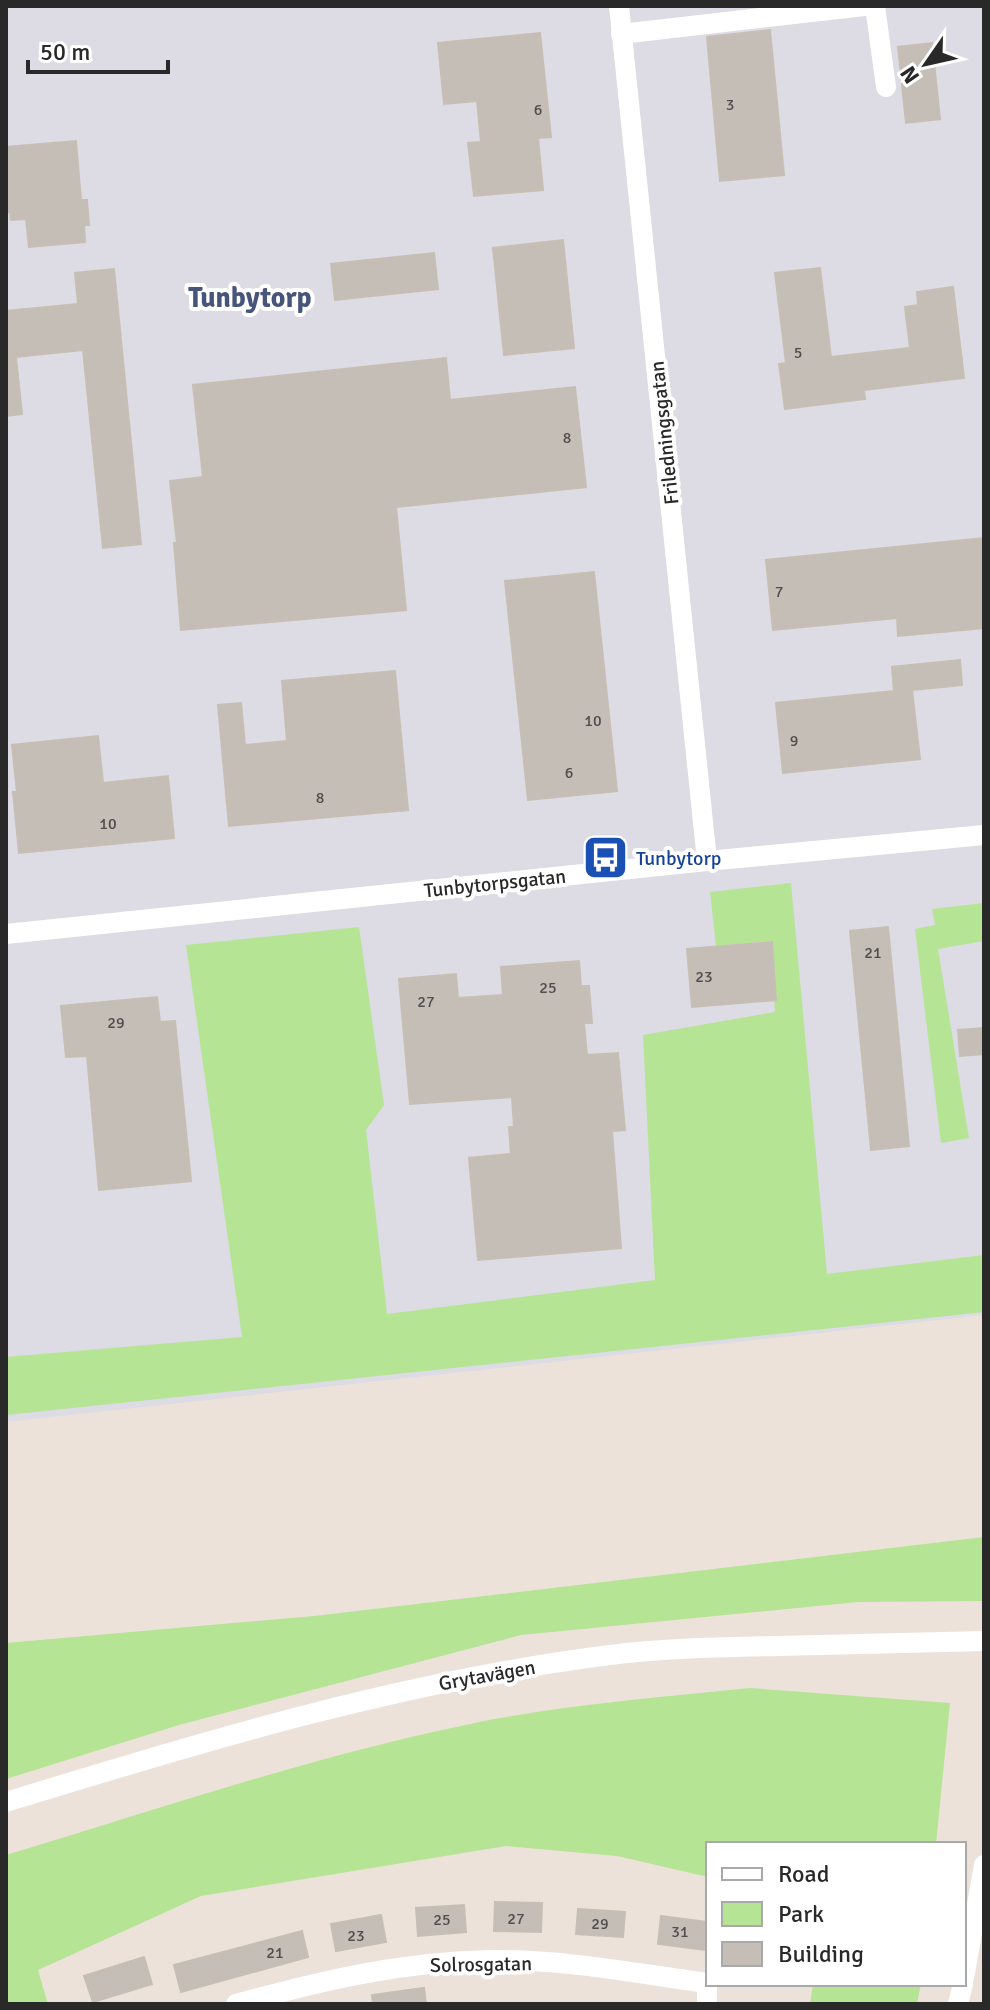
<svg xmlns="http://www.w3.org/2000/svg" width="990" height="2010" font-family="Signika,sans-serif">
  <style>
    .industrial { fill: #dddbe3 }
    .green { fill: #b6e495 }
    .building { fill: #c4beb6; stroke: #c7beb4; stroke-width: 2 }
    .lines { fill: none; stroke-linecap: round; stroke-linejoin: round }
    .minor { stroke: #fff; stroke-width: 20 }
    .labels { text-anchor: middle; stroke-width: 8; stroke-linejoin: round; paint-order: stroke }
    .number-label { font-size: 16px; fill: #504e4c }
    .street-label { font-size: 20px; fill: #292929; stroke: #fff }
    .transit-label { font-size: 20px; fill: #164399; stroke: #fff; text-anchor: start }
    .district-label { font-size: 28px; font-weight: bold; fill: #48557a; stroke: #fff }
  </style>
  <rect width="100%" height="100%" fill="#ece2da"/>
  <polygon class="industrial" points="6,6 984,6 984,1315 6,1422"/>
  <g class="green">
    <polygon points="791,883 827,1274 984,1255 984,1312 6,1415 6,1357 242,1337 186,945 359,927 384,1105 366,1130 387,1314 655,1280 643,1035 775,1012 770,941 716,946 710,892"/>
    <polygon points="984,903 984,941 938,949 969,1138 941,1143 915,929 935,925 932,909"/>
    <polygon points="984,1537 984,1601 858,1602 521,1635 179,1725 6,1779 6,1643 314,1616"/>
    <path d="M750,1688L950,1703L936,1844H708V1877L617,1856L506,1846L201,1896L38,1970L48,2004H6V1855C157,1810 307,1758 461,1726C556,1705 654,1698 750,1688Z"/>
    <polygon points="813,1984 921,1984 917,2004 810,2004"/>
  </g>
  <g class="building">
    <polygon points="770,30 784,175 720,181 707,37"/>
    <polygon points="540,33 551,137 538,138 543,190 474,196 468,143 481,142 477,101 444,104 438,43"/>
    <polygon points="932,43 940,119 906,123 898,47"/>
    <polygon points="76,141 81,200 87,200 89,225 84,225 85,242 29,247 26,219 11,220 10,212 6,212 6,147"/>
    <polygon points="563,240 574,348 504,355 493,248"/>
    <polygon points="434,253 438,289 335,300 331,264"/>
    <polygon points="820,268 831,357 910,348 905,307 918,305 917,292 953,287 964,378 864,390 865,399 785,409 779,364 786,363 775,273"/>
    <polygon points="114,269 141,544 103,548 83,350 6,358 6,311 78,304 75,273"/>
    <polygon points="16,358 22,414 6,416 6,359"/>
    <polygon points="446,358 450,400 575,387 586,487 396,507 406,610 181,630 174,543 177,543 170,481 203,477 193,385"/>
    <polygon points="984,538 984,628 898,636 897,618 773,630 766,560"/>
    <polygon points="594,572 617,791 528,800 505,581"/>
    <polygon points="960,660 962,685 912,690 920,759 783,773 776,703 894,691 892,667"/>
    <polygon points="395,671 408,810 229,826 218,705 241,703 245,745 287,741 282,681"/>
    <polygon points="98,736 103,783 168,776 174,838 19,853 13,792 17,792 12,745"/>
    <polygon points="888,927 909,1146 871,1150 850,931"/>
    <polygon points="772,942 776,1000 692,1007 687,949"/>
    <polygon points="579,961 581,986 589,986 592,1023 584,1023 587,1055 618,1053 625,1130 612,1131 621,1248 478,1260 469,1158 511,1154 509,1127 514,1127 512,1097 410,1104 399,979 456,974 458,998 503,995 501,967"/>
    <polygon points="157,997 160,1022 175,1021 191,1181 99,1190 87,1056 66,1057 61,1006"/>
    <polygon points="984,1028 984,1054 960,1056 958,1030"/>
    <polygon points="495,1902 542,1903 541,1932 494,1931"/>
    <polygon points="464,1905 466,1932 418,1936 416,1908"/>
    <polygon points="578,1909 625,1912 623,1937 576,1934"/>
    <polygon points="381,1915 386,1942 336,1951 331,1924"/>
    <polygon points="661,1916 708,1922 705,1950 658,1944"/>
    <polygon points="302,1931 308,1957 181,1992 174,1965"/>
    <polygon points="144,1957 152,1984 93,2002 84,1976"/>
    <polygon points="424,1988 426,2004 373,2004 372,1995"/>
  </g>
  <g class="lines">
    <g class="minor">
      <polyline points="619,6 707,861"/>
      <polyline points="875,6 886,87"/>
      <polyline points="621,34 864,6"/>
      <polyline points="6,934 707,861 984,835"/>
      <path d="M6,1802C204,1741 403,1681 610,1655C665,1648 722,1647 779,1646C847,1644 916,1643 984,1641"/>
      <polyline points="964,1978 984,1865"/>
      <path d="M236,2004C321,1981 400,1962 488,1960C562,1959 634,1973 707,1983V2004"/>
      <polyline points="958,2004 963,1984"/>
    </g>
  </g>
  <defs>
    <symbol id="bus-square" viewBox="-11 -11 22 22"><rect x="-9" y="-9" width="18" height="18" rx="4" fill="#1a4fb4" stroke="#fff"/><path d="M-5-6H5V4H4V6H2V4H-2V6H-4V4H-5ZM-3.5-4V0h7V-4ZM-3.5 1.2v1.5H-2V1.2ZM2 1.2v1.5H3.5V1.2Z" fill="#fff"/></symbol>
  </defs>
  <g fill-rule="evenodd">
    <use href="#bus-square" x="580" y="832" width="51" height="51"/>
  </g>
  <g class="labels">
    <g class="number-label">
      <text x="730" y="110">3</text>
      <text x="538" y="115">6</text>
      <text x="798" y="358">5</text>
      <text x="567" y="443">8</text>
      <text x="779" y="597">7</text>
      <text x="593" y="726">10</text>
      <text x="794" y="746">9</text>
      <text x="569" y="778">6</text>
      <text x="320" y="803">8</text>
      <text x="108" y="829">10</text>
      <text x="873" y="958">21</text>
      <text x="704" y="982">23</text>
      <text x="548" y="993">25</text>
      <text x="426" y="1007">27</text>
      <text x="116" y="1028">29</text>
      <text x="516" y="1924">27</text>
      <text x="442" y="1925">25</text>
      <text x="600" y="1929">29</text>
      <text x="680" y="1937">31</text>
      <text x="356" y="1941">23</text>
      <text x="275" y="1958">21</text>
    </g>
    <g class="street-label">
      <text transform="translate(664 433) rotate(-96)" y="7">Friledningsgatan</text>
      <text transform="translate(495 883) rotate(-6)" y="7">Tunbytorpsgatan</text>
      <text transform="translate(487 1675) rotate(-10)" y="7">Grytavägen</text>
      <text transform="translate(481 1964) rotate(-1)" y="7">Solrosgatan</text>
    </g>
    <g class="transit-label">
      <text x="636" y="865">Tunbytorp</text>
    </g>
    <g class="district-label">
      <text x="250" y="307">Tunbytorp</text>
    </g>
  </g>
  <rect width="990" height="2010" fill="none" stroke="#292929" stroke-width="16"/>
  <rect x="706" y="1842" width="260" height="144" fill="#ffffff" stroke="#a9a9a9" stroke-width="2"/>
  <rect x="722" y="1868" width="40" height="12" fill="#ffffff" stroke="#a9a9a9" stroke-width="2"/>
  <text x="778" y="1882" font-size="24" fill="#292929">Road</text>
  <rect x="722" y="1902" width="40" height="24" fill="#b6e495" stroke="#a9a9a9" stroke-width="2"/>
  <text x="778" y="1922" font-size="24" fill="#292929">Park</text>
  <rect x="722" y="1942" width="40" height="24" fill="#c4beb6" stroke="#a9a9a9" stroke-width="2"/>
  <text x="778" y="1962" font-size="24" fill="#292929">Building</text>
  <g transform="translate(926 64) rotate(236)" stroke="#ffffff" stroke-width="6" paint-order="stroke">
  <path d="M0-6L14 30L0 20L-14 30Z" fill="#292929"/>
  <text y="-12" font-size="22" font-weight="bold" text-anchor="middle" fill="#292929">N</text>
  </g>
  <path d="M28 60v12h140v-12" fill="none" stroke="#292929" stroke-width="4"/>
  <text x="40" y="60" font-size="24" fill="#292929" stroke="#ffffff" stroke-width="6" paint-order="stroke">50 m</text>
</svg>
